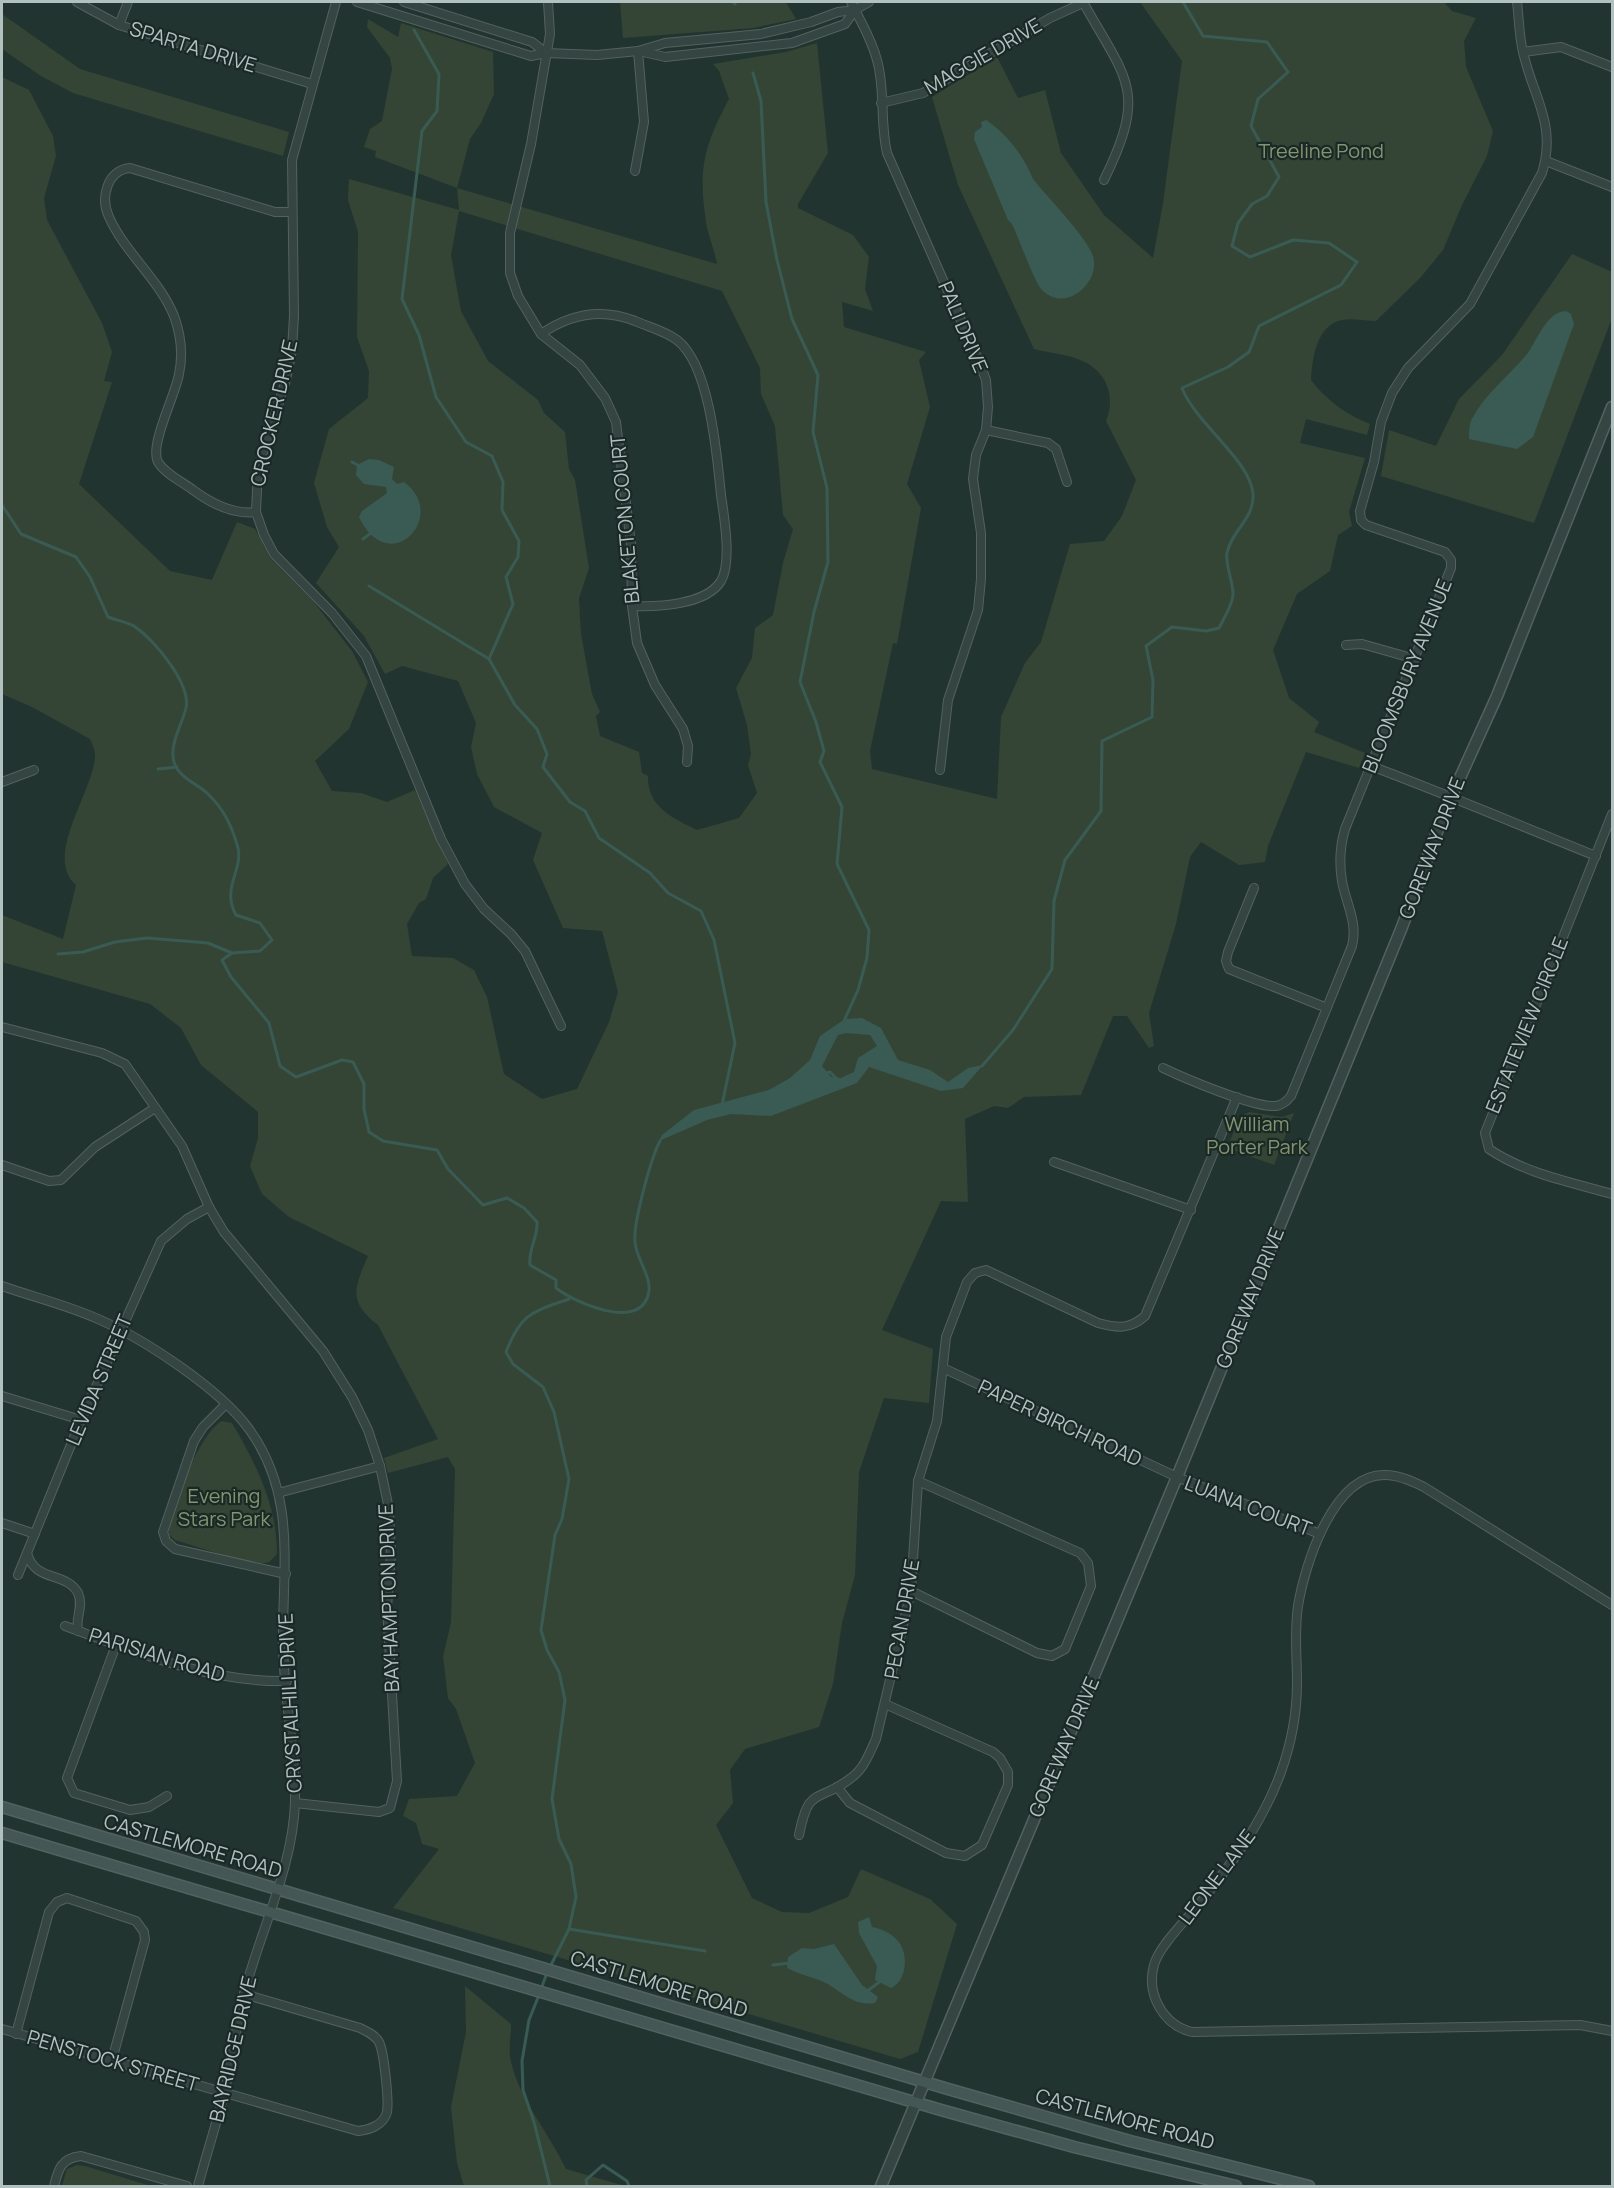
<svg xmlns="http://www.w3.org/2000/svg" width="1614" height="2188" font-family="Manrope,sans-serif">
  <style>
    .green { fill: #344536; fill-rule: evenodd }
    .water { fill: #395b54; fill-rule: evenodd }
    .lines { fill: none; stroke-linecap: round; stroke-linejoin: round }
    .stream { stroke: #395b54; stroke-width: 3 }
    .minor-casing { stroke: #536260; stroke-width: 10 }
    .tertiary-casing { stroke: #536260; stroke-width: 13 }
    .secondary-casing { stroke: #536260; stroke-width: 13 }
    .minor { stroke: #354542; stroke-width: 8 }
    .tertiary { stroke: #354542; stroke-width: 10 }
    .secondary { stroke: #445754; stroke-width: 10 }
    .labels { text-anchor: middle; stroke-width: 4.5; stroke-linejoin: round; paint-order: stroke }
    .street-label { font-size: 20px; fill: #b0c1bf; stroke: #1b2926 }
    .park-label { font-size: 20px; fill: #849471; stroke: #1b2926 }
  </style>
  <rect width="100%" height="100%" fill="#223430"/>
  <g class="green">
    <polygon points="620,2 786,2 796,19 753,28 623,38"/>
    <path d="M1140,2H1444L1452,11L1476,18L1464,41L1466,67L1493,131L1487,156L1462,205L1443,250L1421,277L1376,321C1365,321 1352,318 1342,320C1316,325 1312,360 1311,380C1326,400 1347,415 1370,424L1367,435L1306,419L1300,443L1365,458L1349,512L1352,526L1338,535L1330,571L1297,594L1273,650L1289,698L1319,722L1314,732L1365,753L1359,768L1306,752L1268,846L1265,862L1239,865L1201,842L1190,857L1176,924L1149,1013L1154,1046L1149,1048L1127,1016H1113L1081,1095L1024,1097L1008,1108L994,1106L965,1119L968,1202L941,1201L882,1330L933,1349L929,1403L884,1398L859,1472L855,1575L842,1623L833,1684L819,1727L745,1749L730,1770L733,1803L716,1825L752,1898L782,1912L809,1913L848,1897L861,1869L930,1899L957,1924L918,2052L900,2059L393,1908L439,1849L422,1844L416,1823L403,1816L409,1799L457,1796L475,1763L456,1709L448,1698L443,1657L451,1622L455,1469L448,1457L388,1473L384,1458L438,1439L378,1325C348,1302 354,1288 368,1256L289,1217L262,1194L250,1166L258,1138V1112L201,1065L181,1028L150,1004L2,962V915L63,939L76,885C43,857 93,792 95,757C96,752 92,744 90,739L32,707L2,694V77L29,90L53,136L56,156L44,198L47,220L102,323L112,352L104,381L112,382L79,484L170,571L212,580L237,522L255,529L270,558L313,601L352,651L368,682L349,729L315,761L332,791L361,793L387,802L415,790L448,864L433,878L426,899L419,903L407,924L412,956L453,958L474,970L487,997L504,1074L542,1099L577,1089L609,1022L618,992L602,931L563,928L533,860L542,833L494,807L477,774L471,747L476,723L458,681L402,666L385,674L364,636L316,583L339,547L327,527L314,483L329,429L368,398L369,371L357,337L358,232L348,200L349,179L459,210L457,188L375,157L376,151L364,147L370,129L382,121L392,69L390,58L367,27L368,19L398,37L401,23L493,52L494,94L481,123L470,139L457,188L717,264C715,252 710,240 707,228C698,172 702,149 729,99L719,71L713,64L786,52L817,43L828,153L798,204V208L853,235L869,257L865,289L873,311L842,302L844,327L926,352L919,360L930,407L907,484L921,508L897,644L893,643L870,751L872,769L997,799L1001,717L1025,663L1041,642L1070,544L1104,541L1122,516L1136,480L1106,421C1116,396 1107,371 1080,360C1067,354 1049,353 1034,349L958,185L932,97L997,57L1018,98L1045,90L1061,153L1104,215L1153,258L1163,203L1182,61ZM459,211L722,291L760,368L761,394L775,426L783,515L793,529L783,563L773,615L755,628L752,658L736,688L747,725L751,754L748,765L757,793L739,818L697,830C673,818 647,807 648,776L642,773L639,752L600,736L596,716L600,712L592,694L581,634L579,598L589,568L575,480L569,469L565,432L544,413L538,400L488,361L461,311L451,255Z"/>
    <polygon points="2,14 80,69 289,132 283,156 73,93 41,76 2,49"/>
    <polygon points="1572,254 1612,272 1612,318 1534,523 1381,476 1389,430 1436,446 1459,399 1502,355"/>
    <polygon points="1249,1112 1282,1117 1294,1113 1274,1165 1227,1148 1240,1117"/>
    <path d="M222,1421L232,1423C256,1464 277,1505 277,1554L269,1562L255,1565L175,1540L169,1534C169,1510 200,1432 222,1421Z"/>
    <path d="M465,1986L511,2024C511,2036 508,2051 511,2062C520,2100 549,2133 566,2169L625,2186H464L457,2163L451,2107L466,2032Z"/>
    <polygon points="77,2165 85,2166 151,2186 62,2186 67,2169"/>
  </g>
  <g class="water">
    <path d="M986,120C1006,133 1024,156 1033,179C1047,197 1086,236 1093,256C1101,282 1066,314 1042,290C1034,282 1019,238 1012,224L1008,220L974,139L975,132L982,127L981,122Z"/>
    <path d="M1566,311L1571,314L1574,324L1533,437L1517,449L1469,439C1469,431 1469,423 1473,417C1486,393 1510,375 1527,354C1537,341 1546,312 1566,311Z"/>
    <path d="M369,459L379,460L394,467L392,479L397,484L404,482C450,516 389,580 359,517L362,511L387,493L386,487L364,484L356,475L357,465Z"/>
    <path d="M862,1018L881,1028L898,1060L930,1070L948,1082L968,1068L983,1065L963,1088L941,1091L869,1067L857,1083L771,1116L731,1114L707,1120L659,1141L662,1135L694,1110L769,1090L790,1078L810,1060L820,1036L845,1019ZM846,1033L870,1035L877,1046L858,1058L854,1072L841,1078L831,1077L822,1066L838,1035Z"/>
    <path d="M869,1917L872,1927C882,1929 891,1933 898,1941C909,1954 907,1981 891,1988L875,1980L877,1966L859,1933L858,1922Z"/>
    <path d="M834,1944L862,1985L878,1997L875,2003C851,2007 840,1988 819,1980C808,1976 797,1973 787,1968L788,1957L802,1948L814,1949Z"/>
  </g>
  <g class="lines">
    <g class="stream">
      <polyline points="733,2 735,4"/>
      <polyline points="414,30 439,74 437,111 422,131 402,299 419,335 436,397 466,442 492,456 503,482 502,510 519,541 518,557 506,577 513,604 489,659"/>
      <polyline points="753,73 761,101 766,202 777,260 792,319 818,375 813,432 827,488 828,562 814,612 800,682 816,722 824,751 820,762 842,807 837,864 869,930 867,958 858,990 844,1021"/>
      <polyline points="352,462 361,467"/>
      <path d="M2,505L21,534L76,557L90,577L108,617C116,620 126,622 134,626C154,640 191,683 186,708C182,725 169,744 174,762C179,778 196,783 207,793C224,809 232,826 238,848C243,871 221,888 236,915L260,923L272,940L260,951L232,953L208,943L147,938L115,942L83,952L58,954"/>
      <polyline points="363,539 371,533"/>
      <polyline points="369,586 489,659 515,705 537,729 547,754 543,767 570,802 585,811 599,838 650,873 668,893 701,911 714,940 735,1043 722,1105"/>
      <polyline points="158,769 177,767"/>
      <path d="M232,953L222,960L231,977L269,1023L280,1066L296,1077L342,1060L353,1062L364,1084V1109L369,1132L383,1141L437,1150L448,1169L483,1205L507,1198L524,1208L537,1222C538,1238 528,1249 530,1265L556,1280V1288C575,1303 643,1333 649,1291C651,1276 636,1258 635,1242C633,1223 651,1158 660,1141"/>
      <path d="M982,1066L1013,1030L1052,969L1054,901L1065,860L1101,811L1102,741L1152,717L1153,680L1146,646L1172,627L1206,631L1219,628C1224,618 1233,604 1233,594C1233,581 1225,564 1227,553C1231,531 1255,518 1253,494C1251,461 1196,424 1182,388L1228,367L1249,352L1259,326L1341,285L1357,262L1329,243L1293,240L1250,257L1232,246L1238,223L1252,204L1267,196L1279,177L1251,126L1258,99L1288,72L1267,42L1203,36L1183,2"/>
      <polyline points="826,1073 830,1072 837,1079"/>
      <polyline points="569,1929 705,1951"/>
      <polyline points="773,1965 790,1963"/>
      <path d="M550,1967L569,1929L576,1897L571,1864L559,1839L552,1799L565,1700L559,1672L547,1650L541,1630L555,1535L562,1519L569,1479L554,1412L543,1387L513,1364L506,1352C521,1313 532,1312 569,1299"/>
      <polyline points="541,1989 547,1973"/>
      <polyline points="866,1992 882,1980"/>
      <polyline points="539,1995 529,2020 522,2061 523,2090 534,2122 550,2186"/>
      <polyline points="587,2186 586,2180 603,2165 627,2181 629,2186"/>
    </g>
    <defs>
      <g id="minor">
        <polyline points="77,2 119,25 312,84"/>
        <polyline points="336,2 292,160 294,316 292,350 286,380 258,468 256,512 264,535 274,554 332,613 366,656 441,839 465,884 484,909 511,934 525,951 561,1026"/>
        <polyline points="357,2 531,56 546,53 597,55 638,51 665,43 761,34 811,22 838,12 855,10"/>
        <polyline points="404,2 532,42 546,53"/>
        <polyline points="548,2 550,34 531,144 510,233 510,273 518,296 541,334 580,365 605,398 616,422 631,544 632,606 637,643 655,685 683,729 688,746 687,762"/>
        <path d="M851,2C862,24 877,49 880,75C884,101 881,127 887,153L978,359L986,380L988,407L986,430L976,455L973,479L981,533V579L978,610L948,700L940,770"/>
        <path d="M1083,2C1127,81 1148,90 1104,180"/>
        <polyline points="119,25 128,2"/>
        <polyline points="639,51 665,57 792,43 845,24 855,10 869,2"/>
        <polyline points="1523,52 1561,47 1612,67"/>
        <polyline points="881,103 923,93 1050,18 1083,3"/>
        <polyline points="1546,161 1612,187"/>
        <polyline points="635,171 644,122 638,51"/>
        <path d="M541,334C570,314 602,308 635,321C649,327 665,331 677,340C710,365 717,456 721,495C724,516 732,562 721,581C706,605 658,607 632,606"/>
        <polyline points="986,430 1048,443 1056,449 1067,482"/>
        <path d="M256,512C233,515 212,504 193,490C183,482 165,474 158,462C149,445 176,394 179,374C183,355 181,335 174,316C159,279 125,253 109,217C100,198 107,170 130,168L275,212H291"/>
        <polyline points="1346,645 1362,644 1415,659"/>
        <path d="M1371,766C1446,794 1521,826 1596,856"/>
        <polyline points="2,782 34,770"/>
        <path d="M1612,814L1485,1133L1489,1149C1526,1174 1571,1182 1612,1194"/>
        <polyline points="1254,888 1228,952 1226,961 1229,969 1327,1008"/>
        <polyline points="2,1027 102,1053 125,1064 182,1146 209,1207 224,1232 323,1351 352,1397 368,1430 380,1466 389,1509 391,1555 387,1607 397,1781 390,1808 379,1812 295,1803"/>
        <path d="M1163,1068C1184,1078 1254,1108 1276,1106C1283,1105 1287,1101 1291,1096L1352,946C1358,922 1346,904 1342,881C1339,863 1340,846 1345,829L1451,568V560L1445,552L1366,525L1361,520L1360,511L1374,462L1381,422L1392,393L1408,368L1470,304L1542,173C1557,124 1533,97 1523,52C1519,36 1519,18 1517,2"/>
        <polyline points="1054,1162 1191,1210"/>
        <polyline points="2,1165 49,1181 61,1180 95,1147 155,1108"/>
        <path d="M2,1286C33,1297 67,1305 98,1319C144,1339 219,1388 249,1429C296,1494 283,1563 283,1636C282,1691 296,1747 295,1802C293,1868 260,1931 244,1994C236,2026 232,2061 224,2094C216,2125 206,2156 198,2186"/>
        <polyline points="943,1368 1177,1477 1320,1534"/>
        <polyline points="2,1396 81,1420"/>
        <polyline points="226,1404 203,1427 194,1441 163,1532 166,1541 175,1549 286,1574"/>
        <polyline points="278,1493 380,1466"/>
        <polyline points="2,1523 35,1534"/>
        <path d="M27,1553C35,1583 66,1571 78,1593C84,1606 75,1618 78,1631"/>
        <polyline points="18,1575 81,1420 161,1241 187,1219 209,1207"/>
        <polyline points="911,1591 1037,1653 1052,1656 1065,1649 1091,1586 1088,1563 1080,1553 918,1481"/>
        <path d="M1612,1605L1424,1487C1412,1481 1399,1475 1385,1475C1333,1474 1305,1564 1298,1606C1294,1632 1297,1657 1297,1683C1297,1713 1291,1744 1281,1772C1263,1822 1232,1863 1200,1903C1187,1919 1159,1946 1154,1965C1146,1994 1163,2025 1192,2032L1580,2025L1612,2031"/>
        <path d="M65,1626C136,1652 210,1683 287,1681"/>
        <polyline points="116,1645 67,1778 74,1793 130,1810 149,1807 167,1796"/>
        <polyline points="837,1787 850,1803 946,1853 965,1856 982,1845 1008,1785 1008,1772 1000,1758 993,1752 885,1704"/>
        <path d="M799,1835C809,1784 818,1804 851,1778C864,1769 870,1752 876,1739L911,1591L918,1481L937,1421L946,1337L967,1282L975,1273L986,1270L1098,1323C1117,1328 1129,1330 1145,1316L1237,1097"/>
        <path d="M2,2029L358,2131C369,2130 384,2125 387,2112C389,2100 384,2052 379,2042C375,2035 368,2032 360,2028L244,1994"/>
        <polyline points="16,2034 49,1912 57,1902 67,1898 136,1921 144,1932 145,1940 112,2060"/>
        <path d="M54,2186C58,2170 61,2158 81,2156L187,2186"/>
      </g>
      <polyline id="tertiary" points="881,2186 1177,1477 1402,927 1444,813 1497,696 1612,407"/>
      <g id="secondary">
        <polyline points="2,1807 948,2089 1130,2141 1309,2186"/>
        <polyline points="2,1833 941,2110 1074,2147 1236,2186"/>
      </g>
    </defs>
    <use href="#minor" class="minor-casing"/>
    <use href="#tertiary" class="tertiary-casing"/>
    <use href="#secondary" class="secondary-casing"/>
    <use href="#minor" class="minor"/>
    <use href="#tertiary" class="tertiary"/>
    <use href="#secondary" class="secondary"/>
  </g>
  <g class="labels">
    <g class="street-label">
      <text transform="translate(193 47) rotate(17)" y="7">SPARTA DRIVE</text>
      <text transform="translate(983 56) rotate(-30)" y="7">MAGGIE DRIVE</text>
      <text transform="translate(963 327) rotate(67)" y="7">PALI DRIVE</text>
      <text transform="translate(274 413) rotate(-77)" y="7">CROCKER DRIVE</text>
      <text transform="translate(625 519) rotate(-95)" y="7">BLAKETON COURT</text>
      <text transform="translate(1407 676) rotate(-68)" y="7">BLOOMSBURY AVENUE</text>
      <text transform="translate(1432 848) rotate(-69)" y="7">GOREWAY DRIVE</text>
      <text transform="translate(1527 1025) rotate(-68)" y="7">ESTATEVIEW CIRCLE</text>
      <text transform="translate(1250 1298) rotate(-68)" y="7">GOREWAY DRIVE</text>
      <text transform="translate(99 1380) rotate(-67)" y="7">LEVIDA STREET</text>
      <text transform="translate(1060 1423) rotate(25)" y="7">PAPER BIRCH ROAD</text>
      <text transform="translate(1248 1506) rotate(21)" y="7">LUANA COURT</text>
      <text transform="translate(389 1598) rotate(-92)" y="7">BAYHAMPTON DRIVE</text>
      <text transform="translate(902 1619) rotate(-80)" y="7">PECAN DRIVE</text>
      <text transform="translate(157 1655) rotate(17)" y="7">PARISIAN ROAD</text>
      <text transform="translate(290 1703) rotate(-93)" y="7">CRYSTALHILL DRIVE</text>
      <text transform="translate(1064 1747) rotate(-67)" y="7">GOREWAY DRIVE</text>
      <text transform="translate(193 1846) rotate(16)" y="7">CASTLEMORE ROAD</text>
      <text transform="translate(1217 1877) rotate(-53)" y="7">LEONE LANE</text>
      <text transform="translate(659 1984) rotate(17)" y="7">CASTLEMORE ROAD</text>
      <text transform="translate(233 2049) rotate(-77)" y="7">BAYRIDGE DRIVE</text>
      <text transform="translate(113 2061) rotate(16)" y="7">PENSTOCK STREET</text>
      <text transform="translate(1125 2119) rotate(15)" y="7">CASTLEMORE ROAD</text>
    </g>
    <g class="park-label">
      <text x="1321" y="158">Treeline Pond</text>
      <text x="1257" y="1131">William<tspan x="1257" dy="23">Porter Park</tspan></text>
      <text x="224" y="1503">Evening<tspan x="224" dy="23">Stars Park</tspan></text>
    </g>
  </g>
  <rect width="1614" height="2188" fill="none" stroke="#b0c1bf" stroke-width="6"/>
</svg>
